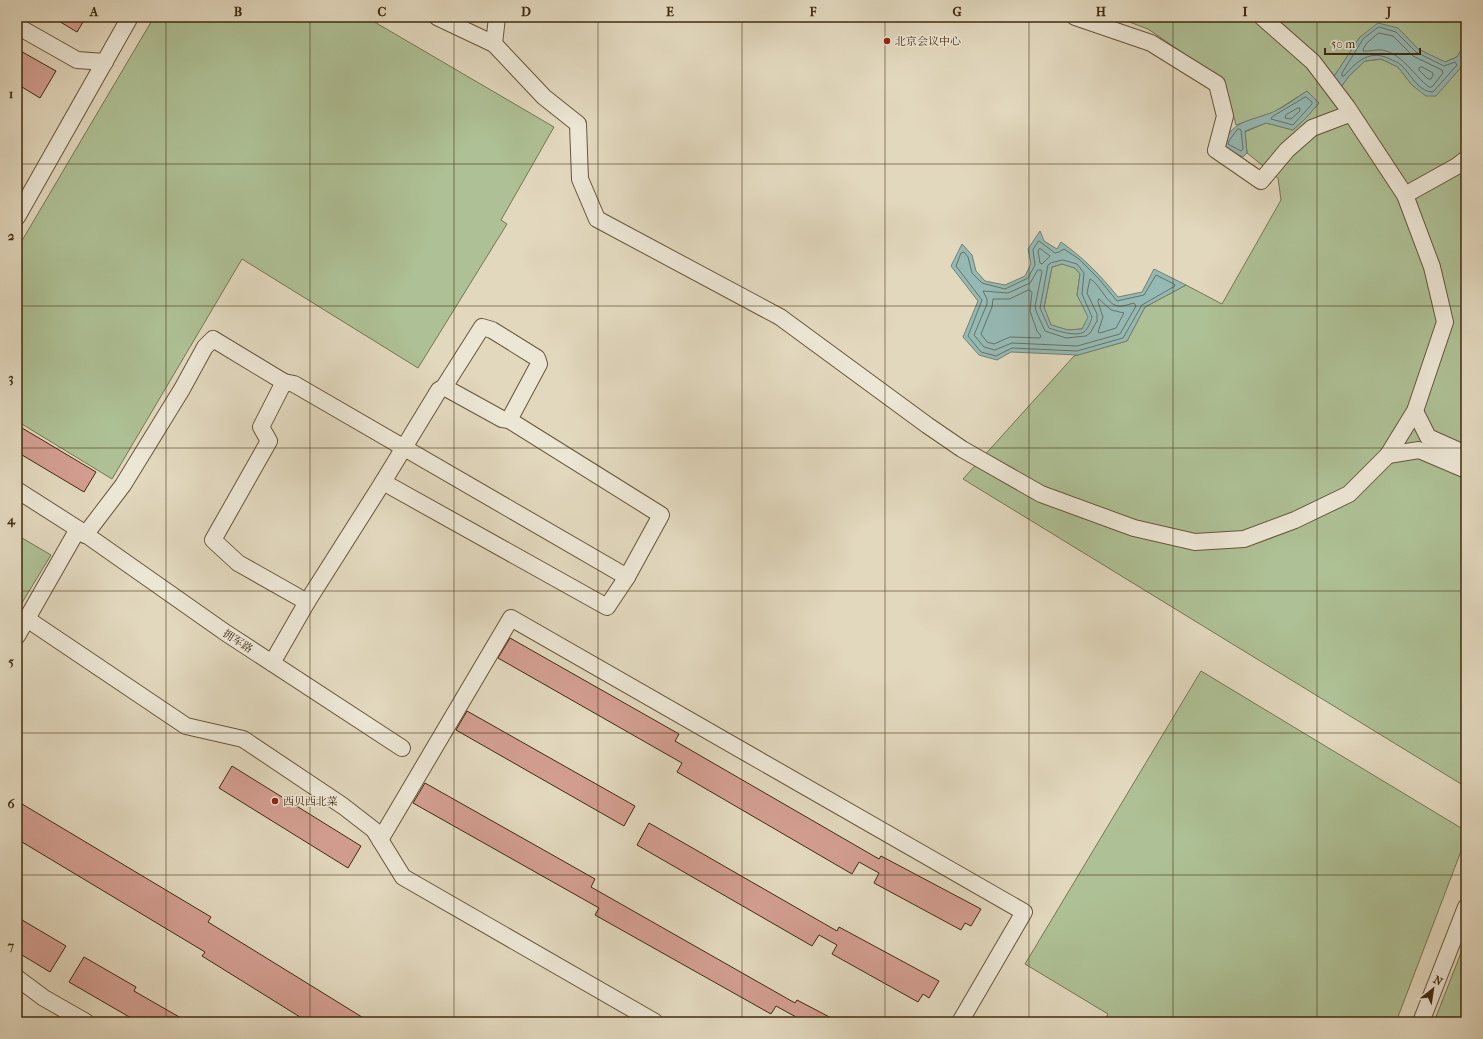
<svg xmlns="http://www.w3.org/2000/svg" width="1483" height="1039" font-family="'IM FELL French Canon','Noto Serif SC',serif">
  <style>
    .green { fill: #aec095; stroke: #777651 }
    .water { fill: #95b9b4; stroke: #738071; fill-rule: evenodd }
    .lines { fill: none; stroke-linecap: round; stroke-linejoin: round }
    .shore { stroke: #6a7260; stroke-width: 1 }
    .building { fill: #d39e91; stroke: #402b0d }
    .minor-casing { stroke: #685639; stroke-width: 18 }
    .minor { stroke: #ece6d5; stroke-width: 16 }
    .grid { fill: none; stroke: #402b0d; stroke-width: 1; stroke-opacity: 0.55 }
    .poi-dot { fill: #8f2418; stroke: #ece6d5; stroke-width: 1.5 }
    .labels { text-anchor: middle; stroke-width: 3; stroke-linejoin: round; paint-order: stroke }
    .poi-label { font-size: 11px; fill: #402b0d; stroke: #ece6d5; text-anchor: start }
    .street-label { font-size: 11px; fill: #402b0d; stroke: #ece6d5 }
    .neatline { fill: none; stroke: #402b0d; stroke-width: 1.5 }
    .grid-label { font-size: 13px; text-anchor: middle; font-weight: bold; fill: #402b0d }
  </style>
  <rect width="100%" height="100%" fill="#e2d8be"/>
  <filter id="stains"><feTurbulence type="fractalNoise" baseFrequency=".005" numOctaves="4"/><feColorMatrix values="0 0 0 0 .2 0 0 0 0 .09 0 0 0 0 .02 0 0 0 .5 -.17"/></filter>
  <radialGradient id="worn" r=".72"><stop offset=".6" stop-color="#630" stop-opacity="0"/><stop offset="1" stop-color="#630" stop-opacity=".3"/></radialGradient>
  <g class="green">
    <polygon points="154,17 366,17 554,127 501,220 507,224 418,368 242,259 112,479 17,421 17,249"/>
    <polygon points="1116,17 1458,17 1465,31 1466,42 1457,57 1445,62 1418,49 1398,28 1360,37 1333,78 1341,87 1349,76 1365,61 1381,59 1398,67 1412,85 1435,96 1464,64 1466,63 1466,787 963,479 1074,356 1127,341 1145,307 1186,285 1222,304 1281,200 1278,178 1247,153 1245,132 1266,123 1293,130 1305,119 1319,103 1307,91 1274,112 1236,125 1224,81 1148,29"/>
    <polygon points="1062,264 1075,268 1080,274 1077,295 1089,317 1082,329 1068,330 1051,325 1044,308 1052,267"/>
    <polygon points="17,535 51,555 17,611"/>
    <polygon points="1201,671 1466,831 1466,838 1396,1022 1103,1022 1108,1014 1025,964"/>
    <polygon points="1466,940 1466,1022 1434,1022"/>
  </g>
  <g class="water">
    <polygon points="1458,17 1466,17 1466,40 1465,31"/>
    <polygon points="1378,23 1398,28 1418,49 1445,62 1457,57 1466,42 1466,63 1464,64 1436,96 1426,96 1412,85 1398,67 1381,59 1365,61 1349,76 1341,87 1333,78 1360,37"/>
    <path d="M1307,91L1319,103L1305,119L1293,130L1266,123L1245,131L1247,153L1243,157L1223,147C1229,121 1251,121 1273,112C1285,107 1296,98 1307,91Z"/>
    <path d="M1040,231L1044,241L1057,249L1061,242C1085,259 1100,275 1118,297L1142,292L1154,269L1186,285L1145,307L1127,341L1078,355L1011,352L997,360L979,355L963,337L978,301L951,266L962,244L972,255L976,271L985,281L1005,285L1025,276L1031,264L1028,249ZM1062,264L1075,268L1080,274L1077,295L1088,317L1082,329L1068,330L1051,325L1044,307L1052,267Z"/>
  </g>
  <g class="lines">
    <g class="shore">
      <path d="M1379,27L1396,32L1416,52L1444,66L1455,62L1457,65L1433,92C1418,92 1411,74 1401,65C1398,62 1393,61 1390,59C1370,49 1357,61 1344,76H1342V73L1363,39Z"/>
      <path d="M1379,33L1393,36L1413,56L1442,70L1443,73L1432,87H1429C1413,75 1403,54 1382,50C1376,49 1369,52 1363,51V49L1367,43Z"/>
      <polygon points="1422,67 1433,73 1433,75 1431,79 1428,79 1419,70 1419,68"/>
      <polygon points="1306,97 1312,102 1312,104 1293,125 1271,119 1272,117"/>
      <polygon points="1298,108 1300,108 1300,111 1291,119 1285,118 1286,115"/>
      <polygon points="1238,129 1240,129 1241,130 1243,149 1241,151 1228,144 1229,141"/>
      <polygon points="1039,241 1055,253 1059,252 1064,249 1079,259 1099,279 1117,301 1144,295 1156,275 1174,284 1175,286 1142,305 1123,338 1077,351 1012,348 996,356 981,352 968,336 982,300 956,266 961,253 964,252 968,257 972,273 982,283 1005,289 1028,278 1035,265 1033,250"/>
      <polygon points="1041,249 1050,256 1042,264 1040,263 1038,251 1039,249"/>
      <path d="M1063,260L1077,264L1084,273L1082,294L1092,317C1091,321 1088,329 1084,332C1077,337 1057,331 1049,328L1040,308L1048,265L1051,263Z"/>
      <path d="M1038,270H1041L1042,272L1035,306L1036,311L1045,331L1066,338L1086,336L1090,333L1097,321V314L1087,293L1090,279C1100,284 1107,305 1118,306C1123,307 1129,304 1134,303L1136,306L1120,334L1077,346L1012,343L995,350L984,347L974,335L987,304V299L983,291L1008,293L1030,283Z"/>
      <polygon points="1029,290 1032,292 1030,311 1037,331 1041,336 1040,338 1010,337 994,344 987,342 981,334 992,307 993,299 1009,299"/>
      <polygon points="1099,299 1111,310 1124,313 1116,328 1100,333 1098,332 1103,317 1098,302"/>
    </g>
  </g>
  <g class="building">
    <polygon points="52,17 86,17 77,32"/>
    <polygon points="17,49 56,71 40,98 17,84"/>
    <polygon points="17,425 96,472 84,492 17,452"/>
    <polygon points="510,638 679,734 675,741 879,859 881,856 981,909 971,926 965,923 961,930 874,883 879,873 859,862 852,874 677,772 682,763 498,658"/>
    <polygon points="467,711 635,806 624,826 456,730"/>
    <polygon points="232,766 361,846 348,868 219,788"/>
    <polygon points="425,783 595,879 591,887 795,1003 797,1000 839,1022 793,1022 796,1017 776,1006 771,1014 595,915 599,908 413,803"/>
    <polygon points="17,801 211,917 208,922 370,1022 308,1022 202,956 205,952 17,839"/>
    <polygon points="649,823 837,931 839,927 939,981 929,998 923,994 918,1002 832,954 837,945 819,935 812,946 637,845"/>
    <polygon points="17,917 66,946 50,972 17,952"/>
    <polygon points="84,957 136,987 134,991 188,1022 138,1022 69,982"/>
  </g>
  <g class="lines">
    <defs>
      <g id="minor">
        <polyline points="437,17 494,44 544,97 578,124 580,179 597,219 780,317 927,425 962,449 1041,494 1134,528 1195,542 1244,539 1295,520 1349,494 1388,455 1415,411 1445,322 1432,267 1405,195 1347,107 1313,62 1262,17"/>
        <polyline points="1075,17 1151,43 1217,84 1225,116 1216,150 1261,181 1287,150 1312,128 1349,114"/>
        <polyline points="17,26 77,60 105,62"/>
        <polyline points="494,44 497,17"/>
        <polyline points="1405,195 1457,166 1466,159"/>
        <polyline points="17,217 130,17"/>
        <polyline points="284,382 261,427 269,441 213,540 238,563 307,602"/>
        <polyline points="1415,411 1428,437 1466,454"/>
        <polyline points="1388,455 1419,450 1466,470"/>
        <polyline points="383,482 607,607 627,577 661,515 509,420 502,419 444,387"/>
        <polyline points="17,490 78,529 226,633 402,748"/>
        <polyline points="85,535 123,485 182,389 205,347 213,339 284,382 294,384 627,577"/>
        <polyline points="27,619 186,726 243,739 343,806 374,830 403,877 655,1022"/>
        <polyline points="17,636 78,529"/>
        <polyline points="272,663 307,602 383,482 439,390 444,387 482,327 492,330 537,358 539,364 509,420"/>
        <polyline points="380,840 511,618 1024,912 960,1022"/>
        <polyline points="17,978 44,998 86,1022"/>
        <polyline points="1421,1022 1466,907"/>
      </g>
    </defs>
    <use href="#minor" class="minor-casing"/>
    <use href="#minor" class="minor"/>
  </g>
  <path class="grid" d="M166,17V1022M310,17V1022M454,17V1022M598,17V1022M742,17V1022M885,17V1022M1029,17V1022M1173,17V1022M1317,17V1022M17,164H1466M17,306H1466M17,448H1466M17,591H1466M17,733H1466M17,875H1466"/>
  <g class="poi-dot">
    <circle cx="887" cy="41" r="4"/>
    <circle cx="275" cy="801" r="4"/>
  </g>
  <g class="labels">
    <g class="poi-label">
      <text x="895" y="45">北京会议中心</text>
      <text x="283" y="805">西贝西北菜</text>
    </g>
    <g class="street-label">
      <text transform="translate(238 641) rotate(33)" y="4">拥军路</text>
    </g>
  </g>
  <rect width="1483" height="1039" fill="none" stroke="#e2d8be" stroke-width="44"/>
  <g transform="translate(1433 989) rotate(30)" stroke="#ece6d5" stroke-width="3" paint-order="stroke">
  <path d="M0-3L7 15L0 10L-7 15Z" fill="#402b0d"/>
  <text y="-6" font-size="11" font-weight="bold" text-anchor="middle" fill="#402b0d">N</text>
  </g>
  <path d="M1325 48v6h95v-6" fill="none" stroke="#402b0d" stroke-width="2"/>
  <text x="1331" y="48" font-size="12" fill="#402b0d" stroke="#ece6d5" stroke-width="3" paint-order="stroke">50 m</text>
  <rect x="22" y="22" width="1439" height="995" class="neatline"/>
  <g class="grid-label">
    <text x="94" y="16">A</text>
    <text x="238" y="16">B</text>
    <text x="382" y="16">C</text>
    <text x="526" y="16">D</text>
    <text x="670" y="16">E</text>
    <text x="813" y="16">F</text>
    <text x="957" y="16">G</text>
    <text x="1101" y="16">H</text>
    <text x="1245" y="16">I</text>
    <text x="1389" y="16">J</text>
    <text x="11" y="98">1</text>
    <text x="11" y="240">2</text>
    <text x="11" y="382">3</text>
    <text x="11" y="524">4</text>
    <text x="11" y="666">5</text>
    <text x="11" y="808">6</text>
    <text x="11" y="950">7</text>
  </g>
  <rect width="100%" height="100%" filter="url(#stains)"/>
  <rect width="100%" height="100%" fill="url(#worn)"/>
</svg>
